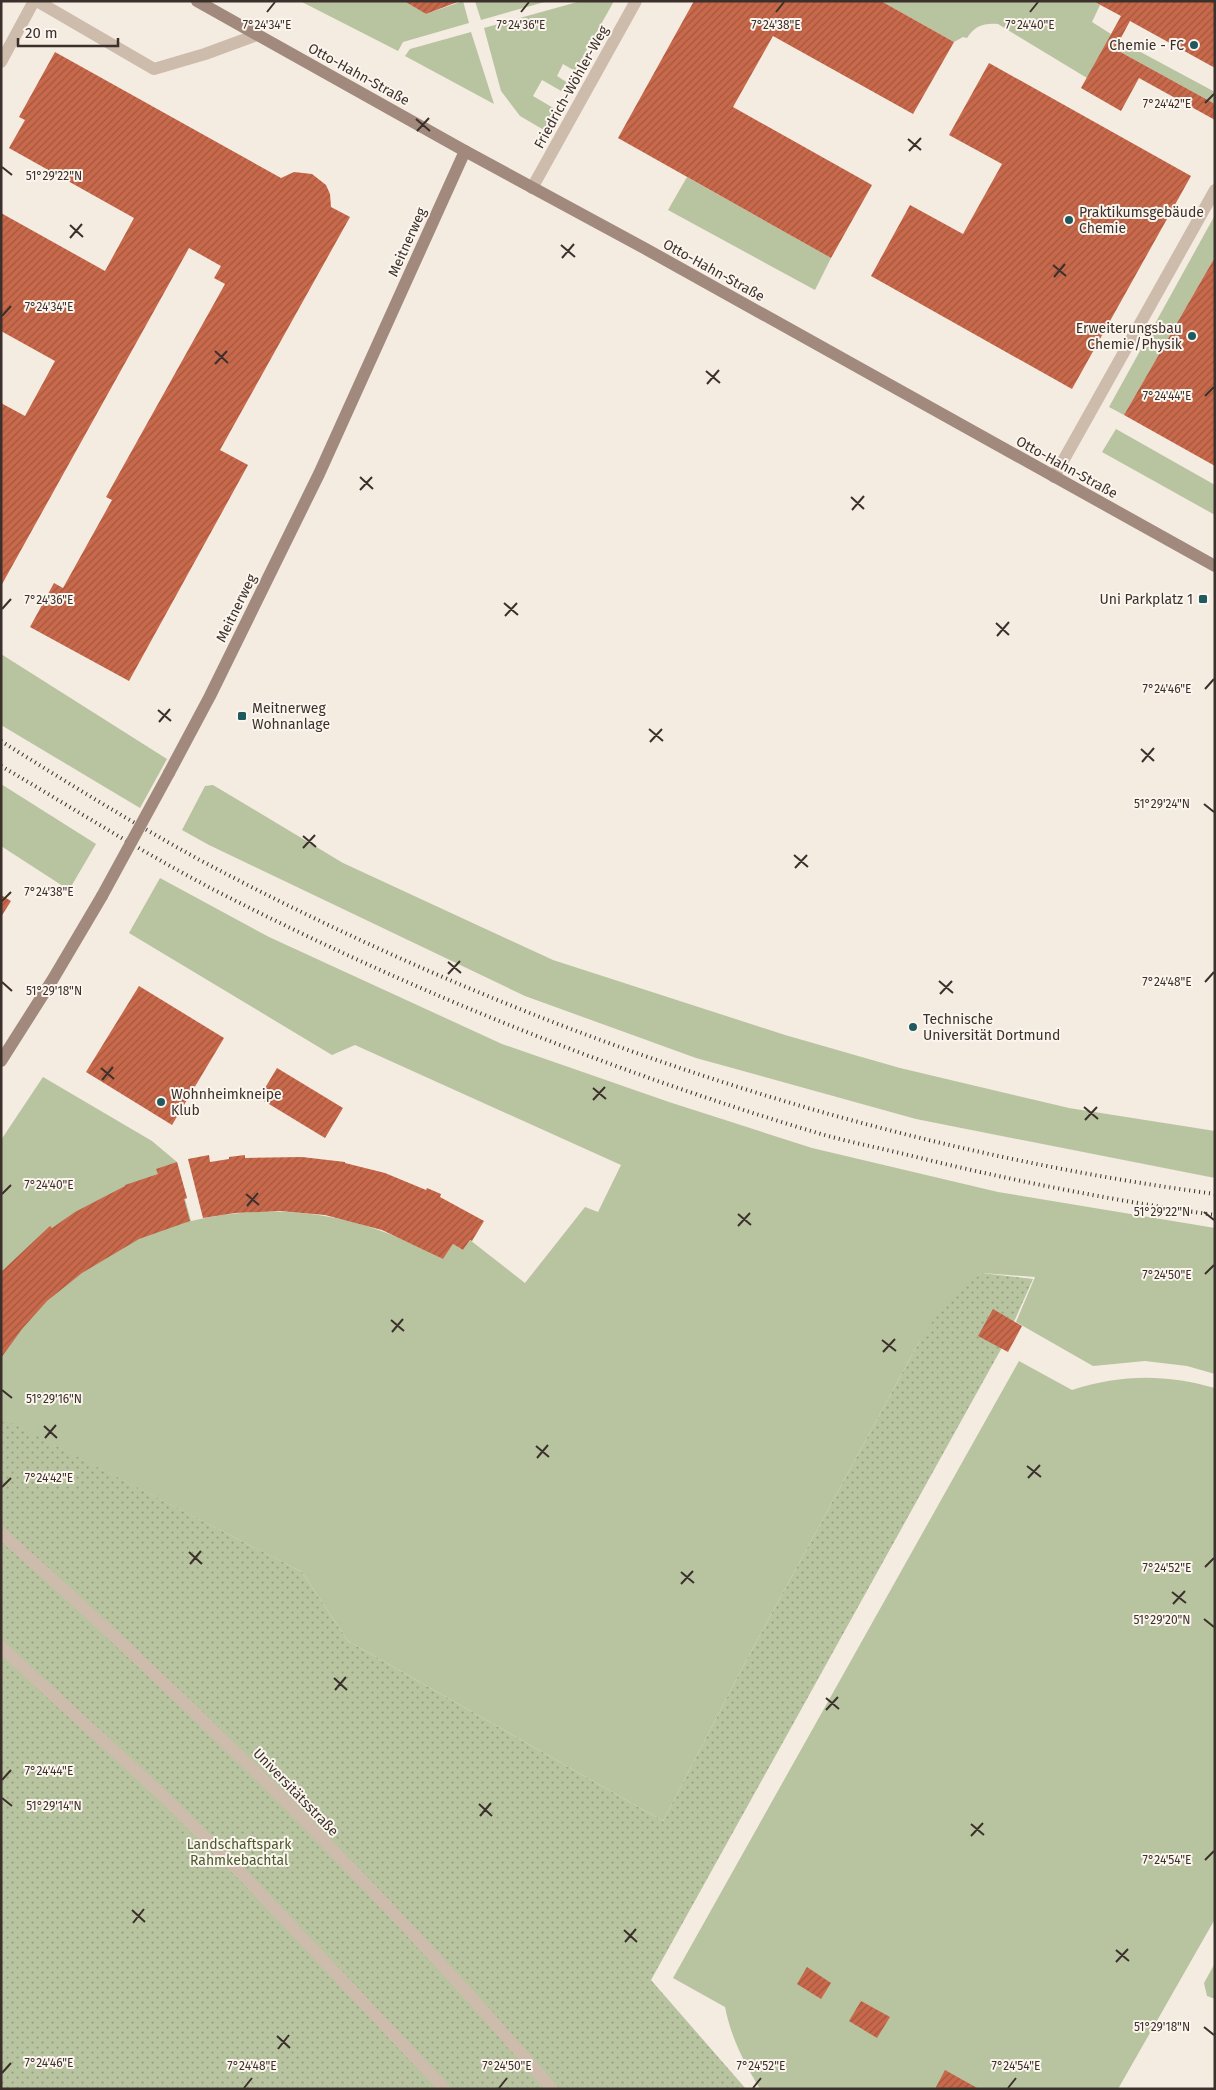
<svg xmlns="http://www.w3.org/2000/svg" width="1216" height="2090" font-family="'Fira Sans',sans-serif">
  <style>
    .grass { fill: #b8c4a0 }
    .park { fill: url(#park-dots) }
    .building { fill: url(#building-hatch) }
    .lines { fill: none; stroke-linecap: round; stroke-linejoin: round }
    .lane { stroke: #cdbbac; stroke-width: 12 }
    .street { stroke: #cdbbac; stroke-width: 12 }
    .secondary { stroke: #a18a7d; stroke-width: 12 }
    .rail { stroke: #3b302b; stroke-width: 4; stroke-dasharray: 1 4; stroke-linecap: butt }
    .secondary-bridge { stroke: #a18a7d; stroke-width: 12 }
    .ticks { fill: none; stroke: #3b302b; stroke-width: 2 }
    .poi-dot { fill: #1f5a5e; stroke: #fbf5ee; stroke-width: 2 }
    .labels { text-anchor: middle; stroke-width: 4; stroke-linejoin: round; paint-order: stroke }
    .poi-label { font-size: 14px; fill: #3b302b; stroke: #fbf5ee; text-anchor: start }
    .street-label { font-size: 14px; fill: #3b302b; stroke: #fbf5ee }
    .park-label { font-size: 14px; fill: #4a5a2e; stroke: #fbf5ee }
    .ticks-label { font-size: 12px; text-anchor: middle; fill: #3b302b; stroke: #fbf5ee; stroke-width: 4; stroke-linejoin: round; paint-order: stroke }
  </style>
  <defs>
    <pattern id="park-dots" width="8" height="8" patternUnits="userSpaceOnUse" patternTransform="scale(1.25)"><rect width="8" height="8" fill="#b8c4a0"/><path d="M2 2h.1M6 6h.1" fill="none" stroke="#97a083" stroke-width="1.8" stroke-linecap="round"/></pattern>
    <pattern id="building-hatch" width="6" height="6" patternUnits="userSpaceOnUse" patternTransform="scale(1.25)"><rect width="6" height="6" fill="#c8694b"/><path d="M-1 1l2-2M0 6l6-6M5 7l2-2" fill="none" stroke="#a4573f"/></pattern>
  </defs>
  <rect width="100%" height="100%" fill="#f4ebe1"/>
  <g class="grass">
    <polygon points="300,1 404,1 426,14 463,1 469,23 403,42 398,51"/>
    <polygon points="475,1 548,1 481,20"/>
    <polygon points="581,1 614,1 575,71 563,64 557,76 568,83 563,92 542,80 533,96 555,109 544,130 520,116 501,91 484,28"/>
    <path d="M881,1H1093L1100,5L1092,22L1111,34L1087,78L998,24C983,23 975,26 967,38L963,37L954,42Z"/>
    <polygon points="471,32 494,104 405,56 410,49"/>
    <polygon points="1120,41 1215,92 1215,104 1115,49"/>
    <polygon points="687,177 831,258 815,290 668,210"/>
    <polygon points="1215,215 1215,257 1124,415 1109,407"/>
    <polygon points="1116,429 1215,485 1215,515 1102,452"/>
    <polygon points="1,654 167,759 140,808 1,725"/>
    <polygon points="1,784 96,844 69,890 1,846"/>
    <polygon points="213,785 343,863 553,960 785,1035 900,1068 1069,1108 1215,1131 1215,1178 916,1119 696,1058 525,996 209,845 182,830 205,786"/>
    <path d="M160,878L269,937L502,1044L669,1102L812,1148L998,1192L1215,1228V1374L1187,1366L1145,1361L1093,1366L1016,1322L1035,1277L982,1273L919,1342L747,1659L663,1821L348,1641L302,1572L1,1418V1140L43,1077L152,1141L177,1162L187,1198L185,1199L191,1221C281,1200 362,1214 443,1259L453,1244L463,1250L470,1240L525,1283L585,1207L598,1212L621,1165L355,1045L332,1055L129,933Z"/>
    <path d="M1019,1361L1072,1390C1122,1374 1165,1374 1215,1388V1919L1118,2089H760C744,2063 731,2037 725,2007L673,1978Z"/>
    <polygon points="1215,1963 1215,1999 1207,1996 1204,1983"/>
  </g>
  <polygon class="park" points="982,1273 1033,1279 1005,1342 651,1980 746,2089 1,2089 2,1418 302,1572 348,1641 663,1821 747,1659 919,1342 945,1303"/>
  <g class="building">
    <polygon points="404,1 460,1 426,14"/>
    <polygon points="694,1 881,1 954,42 913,114 773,36 733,107 872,185 831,258 618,138"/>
    <polygon points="1093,1 1215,1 1215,68 1130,21 1115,49 1215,104 1215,120 1139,78 1121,111 1081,88 1121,16"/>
    <polygon points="55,52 281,178 294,172 312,174 326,185 330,194 331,207 350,217 220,450 248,465 129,681 30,627 54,583 63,588 112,500 106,497 225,284 214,278 221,266 189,248 1,586 1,403 25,416 55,361 1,331 1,213 105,271 134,218 9,148 25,120 19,117"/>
    <polygon points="989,63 1191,176 1072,389 871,276 910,205 963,234 1002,164 949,135"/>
    <polygon points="1215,257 1215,466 1124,415"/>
    <polygon points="1,895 11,901 1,917"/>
    <polygon points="139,986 224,1038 172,1125 86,1072"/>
    <polygon points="277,1068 343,1108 325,1138 259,1098"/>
    <polygon points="209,1155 210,1162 229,1159 229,1157 245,1155 245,1158 302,1157 345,1162 345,1163 385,1173 426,1190 427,1188 441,1194 440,1197 484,1221 472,1241 470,1240 463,1250 453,1244 443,1259 382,1230 325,1215 280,1211 235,1213 203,1218 188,1159"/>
    <polygon points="177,1162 187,1198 184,1199 190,1221 139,1239 82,1273 47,1301 22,1329 1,1358 1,1272 50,1226 52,1228 75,1212 125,1186 125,1185 158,1174 156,1169"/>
    <polygon points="993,1309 1022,1326 1008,1352 978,1336"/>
    <polygon points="807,1967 831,1983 821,1999 797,1984"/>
    <polygon points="861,2001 890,2017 877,2038 849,2021"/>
    <polygon points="945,2070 979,2089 935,2089"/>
  </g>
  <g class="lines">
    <g class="lane">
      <polyline points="37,1 154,69 205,54 257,35"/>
      <polyline points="1,62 34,1"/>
      <polyline points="532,188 636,1"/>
      <polyline points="1054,477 1215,190"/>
    </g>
    <g class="street">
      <path d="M1,1533C196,1707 382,1891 552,2089"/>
      <polyline points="1,1647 160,1793 243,1875 445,2089"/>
    </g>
    <g class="secondary">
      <polyline points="197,1 465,151 644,248 1215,566"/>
      <polyline points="169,773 210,696 319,474 465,151"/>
      <polyline points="1,1061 53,979 102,896"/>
    </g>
    <g class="rail">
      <path d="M1,741C66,782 131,822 198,859C514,1028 859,1146 1215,1194"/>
      <path d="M1,766C78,811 154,860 234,900C419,994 612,1071 811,1131C840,1140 870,1146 900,1153C1004,1179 1109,1200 1215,1215"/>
    </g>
    <polyline class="secondary-bridge" points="102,896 169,773"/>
  </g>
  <path class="ticks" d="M267,12L275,2M521,12L529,2M776,12L784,2M1030,12L1038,2M1205,103L1214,94M416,119L430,131M417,131L429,118M908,139L921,150M909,151L921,138M2,167L12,175M70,225L83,237M70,238L82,224M561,245L575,257M562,258L574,244M1053,265L1066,276M1054,277L1065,264M2,316L11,306M215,351L228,363M215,364L227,351M706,371L720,383M707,384L719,370M1205,396L1214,387M360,477L373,489M360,490L372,477M851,497L864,509M852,510L864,496M504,603L518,615M2,609L11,599M505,616L517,603M996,623L1009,635M997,636L1009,622M1205,689L1214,679M158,710L171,721M159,722L170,709M649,729L663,741M650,742L662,729M1141,749L1154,761M1142,762L1154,748M1204,804L1214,812M303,836L316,847M303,848L315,835M794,855L808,867M795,868L807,855M2,901L11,892M448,962L461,973M448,974L460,961M939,981L953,993M2,982L12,991M1205,982L1214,972M940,994L952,981M101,1068L114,1079M102,1080L113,1067M593,1088L606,1099M593,1100L605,1087M1084,1107L1098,1119M1085,1120L1097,1107M2,1194L11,1185M246,1194L259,1205M247,1206L258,1193M1204,1212L1214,1220M738,1214L751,1225M738,1226L750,1213M1205,1274L1214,1265M391,1320L404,1331M392,1332L403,1319M882,1340L896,1351M883,1352L895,1339M2,1390L12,1398M44,1426L57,1438M45,1438L56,1425M536,1446L549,1457M537,1458L548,1445M1027,1466L1041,1477M1028,1478L1040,1465M2,1487L11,1478M189,1552L202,1564M190,1564L201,1551M1205,1567L1214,1558M681,1572L694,1583M681,1584L693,1571M1172,1592L1186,1603M1173,1604L1185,1591M1204,1619L1214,1627M334,1678L347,1690M335,1690L346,1677M826,1698L839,1709M826,1710L838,1697M2,1780L11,1770M2,1798L12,1806M479,1804L492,1816M480,1816L491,1803M971,1824L984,1835M971,1836L983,1823M1205,1860L1214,1851M132,1910L145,1922M133,1923L144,1909M624,1930L637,1942M625,1942L636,1929M1116,1950L1129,1961M1116,1962L1128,1949M1204,2027L1214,2035M277,2036L290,2048M278,2049L289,2035M2,2073L11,2063M244,2088L252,2078M499,2088L507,2078M753,2088L761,2078M1008,2088L1016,2078"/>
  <g class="poi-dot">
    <circle cx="1194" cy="45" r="5"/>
    <circle cx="1069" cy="220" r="5"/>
    <circle cx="1192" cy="336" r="5"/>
    <rect x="1198" y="594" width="10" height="10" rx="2.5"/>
    <rect x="237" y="711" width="10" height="10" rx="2.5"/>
    <circle cx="913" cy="1027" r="5"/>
    <circle cx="161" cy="1102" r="5"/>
  </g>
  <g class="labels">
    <g class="poi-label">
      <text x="1184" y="50" text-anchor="end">Chemie - FC</text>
      <text x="1079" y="217">Praktikumsgebäude<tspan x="1079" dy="16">Chemie</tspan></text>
      <text x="1182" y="333" text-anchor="end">Erweiterungsbau<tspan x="1182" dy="16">Chemie/Physik</tspan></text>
      <text x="1193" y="604" text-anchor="end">Uni Parkplatz 1</text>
      <text x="252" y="713">Meitnerweg<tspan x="252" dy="16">Wohnanlage</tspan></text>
      <text x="923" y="1024">Technische<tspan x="923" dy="16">Universität Dortmund</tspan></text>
      <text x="171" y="1099">Wohnheimkneipe<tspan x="171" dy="16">Klub</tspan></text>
    </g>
    <g class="street-label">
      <text transform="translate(359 74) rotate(29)" y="5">Otto-Hahn-Straße</text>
      <text transform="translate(571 87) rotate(-61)" y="5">Friedrich-Wöhler-Weg</text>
      <text transform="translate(407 242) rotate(-66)" y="5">Meitnerweg</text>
      <text transform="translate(714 270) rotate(29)" y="5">Otto-Hahn-Straße</text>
      <text transform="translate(1067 467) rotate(29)" y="5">Otto-Hahn-Straße</text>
      <text transform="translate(236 608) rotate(-64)" y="5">Meitnerweg</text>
      <text transform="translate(296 1792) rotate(46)" y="5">Universitätsstraße</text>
    </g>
    <g class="park-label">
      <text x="239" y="1849">Landschaftspark<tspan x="239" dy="16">Rahmkebachtal</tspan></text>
    </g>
  </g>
  <g class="ticks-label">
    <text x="776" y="29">7°24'38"E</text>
    <text x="1030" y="29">7°24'40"E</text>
    <text x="267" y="29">7°24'34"E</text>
    <text x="521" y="29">7°24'36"E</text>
    <text x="1167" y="108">7°24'42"E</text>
    <text x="54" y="180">51°29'22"N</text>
    <text x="49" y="311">7°24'34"E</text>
    <text x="1167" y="400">7°24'44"E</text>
    <text x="49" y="604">7°24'36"E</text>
    <text x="1167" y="693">7°24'46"E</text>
    <text x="1162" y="808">51°29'24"N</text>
    <text x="49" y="896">7°24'38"E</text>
    <text x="1167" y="986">7°24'48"E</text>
    <text x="54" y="995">51°29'18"N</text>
    <text x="49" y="1189">7°24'40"E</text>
    <text x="1162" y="1216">51°29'22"N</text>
    <text x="1167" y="1279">7°24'50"E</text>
    <text x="54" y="1403">51°29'16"N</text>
    <text x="49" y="1482">7°24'42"E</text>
    <text x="1167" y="1572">7°24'52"E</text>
    <text x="1162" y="1624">51°29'20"N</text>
    <text x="49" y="1775">7°24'44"E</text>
    <text x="54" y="1810">51°29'14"N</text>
    <text x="1167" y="1864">7°24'54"E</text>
    <text x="1162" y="2031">51°29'18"N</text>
    <text x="49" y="2067">7°24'46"E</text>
    <text x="252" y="2070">7°24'48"E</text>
    <text x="507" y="2070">7°24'50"E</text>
    <text x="761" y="2070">7°24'52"E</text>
    <text x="1016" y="2070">7°24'54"E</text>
  </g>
  <rect width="1216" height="2090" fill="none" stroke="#3b302b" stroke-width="5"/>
  <path d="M18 38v8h100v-8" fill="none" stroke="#3b302b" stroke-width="2.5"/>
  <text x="25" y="38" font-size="15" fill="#3b302b" stroke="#fbf5ee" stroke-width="4" paint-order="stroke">20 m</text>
</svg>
